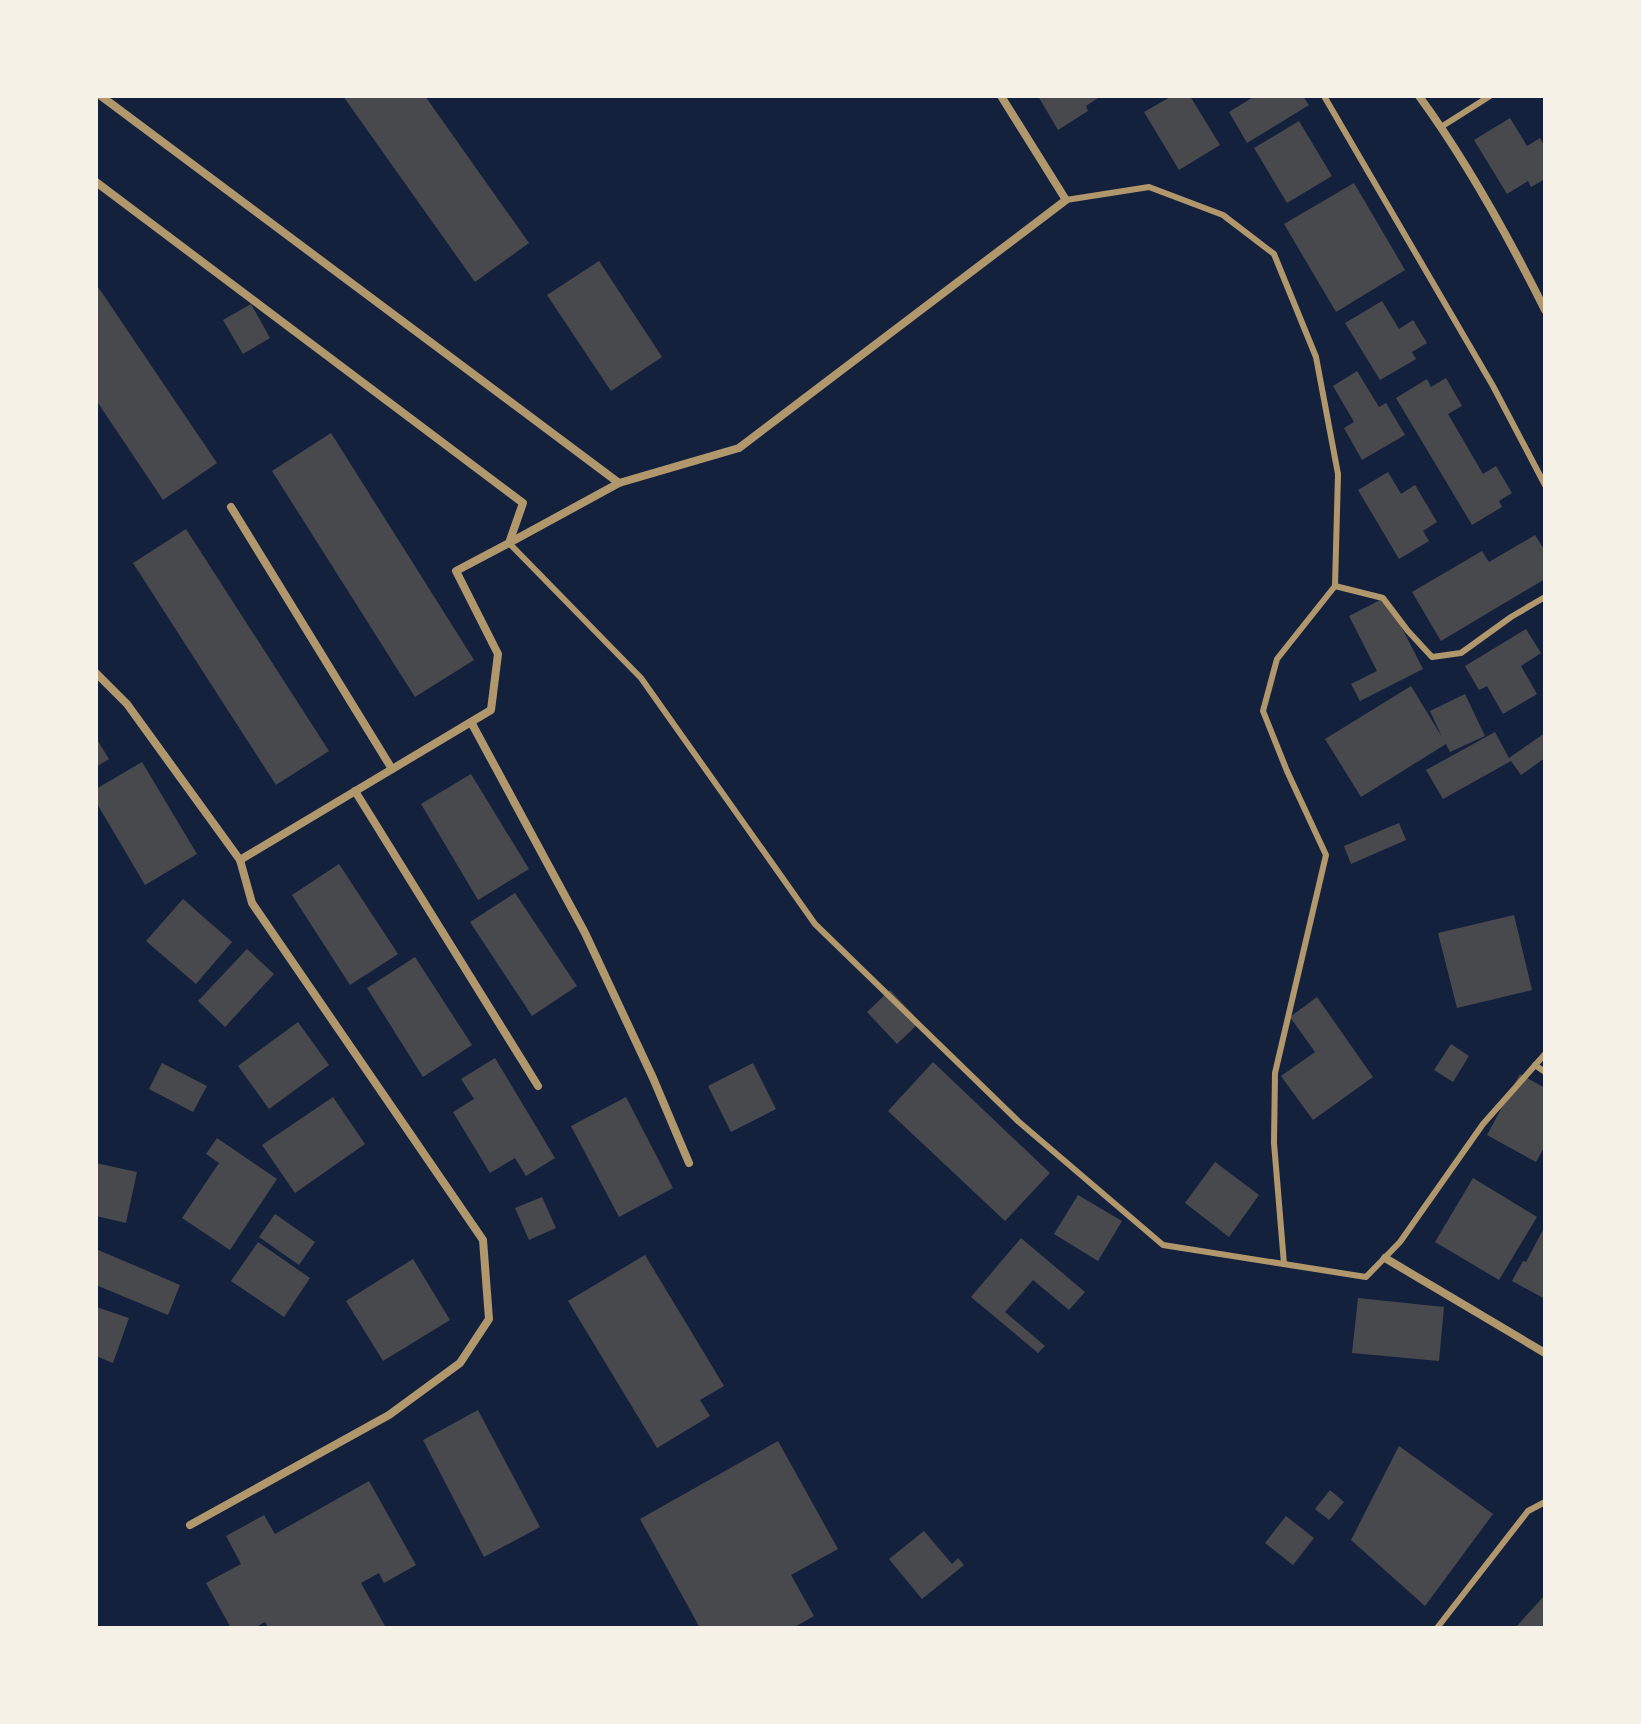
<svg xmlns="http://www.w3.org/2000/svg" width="1641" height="1724" font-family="'Sofia Sans Condensed',sans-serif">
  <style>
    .building { fill: #48494c }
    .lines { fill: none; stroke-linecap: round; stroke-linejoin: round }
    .service { stroke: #b1986c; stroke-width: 6 }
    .minor { stroke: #b1986c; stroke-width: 8 }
  </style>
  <rect width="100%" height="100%" fill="#14213d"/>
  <g class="building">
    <polygon points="343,96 425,96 529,243 475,282"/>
    <polygon points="1038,96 1101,96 1086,106 1088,111 1058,130"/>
    <polygon points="1172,96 1190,96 1220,145 1179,170 1144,112"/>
    <polygon points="1255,96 1303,96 1309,105 1247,143 1229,112"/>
    <polygon points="1510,118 1527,146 1540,138 1545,147 1545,179 1531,187 1528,181 1507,194 1474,140"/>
    <polygon points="1299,121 1332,176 1287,203 1254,148"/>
    <polygon points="1354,183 1405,270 1336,312 1284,224"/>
    <polygon points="599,261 662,357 611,391 547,295"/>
    <polygon points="96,284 217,463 163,500 96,400"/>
    <polygon points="1382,301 1399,329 1413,320 1427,343 1412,352 1416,359 1380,380 1345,323"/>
    <polygon points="251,304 270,338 243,354 223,320"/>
    <polygon points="1357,371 1379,407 1386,403 1405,435 1362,460 1344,428 1354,422 1333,386"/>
    <polygon points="1446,378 1462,406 1448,414 1483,474 1496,466 1512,493 1499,501 1502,507 1472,525 1396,398 1427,379 1431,387"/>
    <polygon points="331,433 474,660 415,697 272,471"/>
    <polygon points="1388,472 1401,494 1415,485 1437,522 1423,531 1429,541 1399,559 1358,490"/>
    <polygon points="186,529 329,751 276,785 133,563"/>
    <polygon points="1535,535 1545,551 1545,579 1441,641 1412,592 1482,551 1489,562"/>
    <polygon points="1386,597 1423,669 1360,701 1351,684 1377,671 1349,616"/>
    <polygon points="1526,629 1541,653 1521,666 1537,694 1503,714 1487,686 1479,690 1465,666"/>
    <polygon points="1411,686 1442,737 1430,711 1465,694 1485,736 1450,752 1446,744 1361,797 1325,739"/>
    <polygon points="1495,732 1509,758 1545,733 1545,758 1521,775 1511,761 1443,799 1426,770"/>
    <polygon points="96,738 109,759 96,767"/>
    <polygon points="142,762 197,854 145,885 96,802 96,789"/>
    <polygon points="471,774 529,869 478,900 421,804"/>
    <polygon points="1399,823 1406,840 1351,864 1344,846"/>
    <polygon points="339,864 398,954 350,985 292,895"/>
    <polygon points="515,893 577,986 532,1016 470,922"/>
    <polygon points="183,899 232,942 196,984 146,941"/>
    <polygon points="1514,915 1532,990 1457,1008 1438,933"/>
    <polygon points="247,949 274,974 225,1027 198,1001"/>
    <polygon points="415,957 472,1045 423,1077 367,988"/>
    <polygon points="890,990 920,1022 897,1044 867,1012"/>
    <polygon points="1317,997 1373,1077 1313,1120 1281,1076 1315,1052 1290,1017"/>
    <polygon points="298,1022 329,1065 269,1109 238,1066"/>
    <polygon points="1451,1044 1469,1056 1453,1082 1434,1070"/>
    <polygon points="495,1058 555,1158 526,1176 515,1158 490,1173 453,1112 474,1099 461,1079"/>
    <polygon points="933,1062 1050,1173 1005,1221 888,1111"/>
    <polygon points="162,1063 207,1086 193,1112 149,1089"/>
    <polygon points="753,1063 776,1109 731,1132 708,1086"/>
    <polygon points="1520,1074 1545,1088 1545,1146 1536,1162 1487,1135"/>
    <polygon points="333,1097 365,1144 295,1193 262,1145"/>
    <polygon points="626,1097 673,1188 619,1217 571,1126"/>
    <polygon points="217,1138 277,1179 230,1250 182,1218 219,1163 206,1154"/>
    <polygon points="1215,1162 1259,1195 1229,1237 1185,1203"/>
    <polygon points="96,1163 137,1172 126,1223 96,1216"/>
    <polygon points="1473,1178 1537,1217 1499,1280 1435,1242"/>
    <polygon points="1078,1195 1122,1221 1098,1261 1054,1234"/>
    <polygon points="542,1197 556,1228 529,1240 515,1208"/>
    <polygon points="275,1214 315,1242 299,1265 259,1237"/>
    <polygon points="1545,1226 1545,1299 1512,1281 1523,1261 1526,1262"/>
    <polygon points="1021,1238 1085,1292 1069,1310 1033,1280 1005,1312 1045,1346 1038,1353 971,1297"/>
    <polygon points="258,1242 310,1278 284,1317 231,1281"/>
    <polygon points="96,1249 180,1285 168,1315 96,1285"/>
    <polygon points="645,1255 724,1386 700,1400 710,1416 657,1448 568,1301"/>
    <polygon points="413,1259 450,1320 383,1361 346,1301"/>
    <polygon points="1358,1298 1444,1307 1439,1361 1352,1353"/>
    <polygon points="96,1307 129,1318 113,1363 96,1356"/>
    <polygon points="478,1410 540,1527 484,1557 423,1440"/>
    <polygon points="778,1441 838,1549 791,1575 814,1616 793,1628 700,1628 640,1519"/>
    <polygon points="1399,1446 1493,1514 1425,1606 1351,1540"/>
    <polygon points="369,1481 416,1565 384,1583 379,1573 361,1583 386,1628 268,1628 265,1622 254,1628 231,1628 206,1583 241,1564 226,1536 264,1515 275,1534"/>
    <polygon points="1330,1490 1344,1502 1329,1520 1315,1509"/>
    <polygon points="1286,1516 1314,1538 1293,1565 1265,1543"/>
    <polygon points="924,1531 952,1564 958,1558 964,1565 922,1599 889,1559"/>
    <polygon points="1545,1595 1545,1628 1515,1628"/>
  </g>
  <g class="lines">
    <g class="service">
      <polyline points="1324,96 1493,386 1545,485"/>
      <polyline points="1441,127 1490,96"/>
      <polyline points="1066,200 1149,187 1223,215 1274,254 1316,357 1338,474 1335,586 1383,598 1408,631 1432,657 1461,653 1511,617 1545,597"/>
      <polyline points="509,543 641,678 815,924 1019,1122 1163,1245 1366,1277 1400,1242 1483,1124 1545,1054"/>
      <polyline points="1535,1065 1545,1072"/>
      <polyline points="1284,1264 1274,1143 1275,1073 1326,855 1287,771 1263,711 1277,659 1335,586"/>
      <polyline points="1437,1628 1528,1511 1545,1502"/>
    </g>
    <g class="minor">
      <polyline points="101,96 619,483 739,448 1066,200 1001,96"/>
      <path d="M1419,96C1468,163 1508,236 1545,310"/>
      <polyline points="96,182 523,503 509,543 456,571 498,654 491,710 240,860 127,704 96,673"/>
      <polyline points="231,507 392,769"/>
      <polyline points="509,543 619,483"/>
      <polyline points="471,722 585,933 653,1078 689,1163"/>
      <polyline points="355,791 538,1086"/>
      <polyline points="1385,1258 1545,1353"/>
      <polyline points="190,1525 389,1415 460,1363 489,1319 483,1240 252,903 240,860"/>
    </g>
  </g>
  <rect width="1641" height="1724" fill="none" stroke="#f6f1e7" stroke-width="196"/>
</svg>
